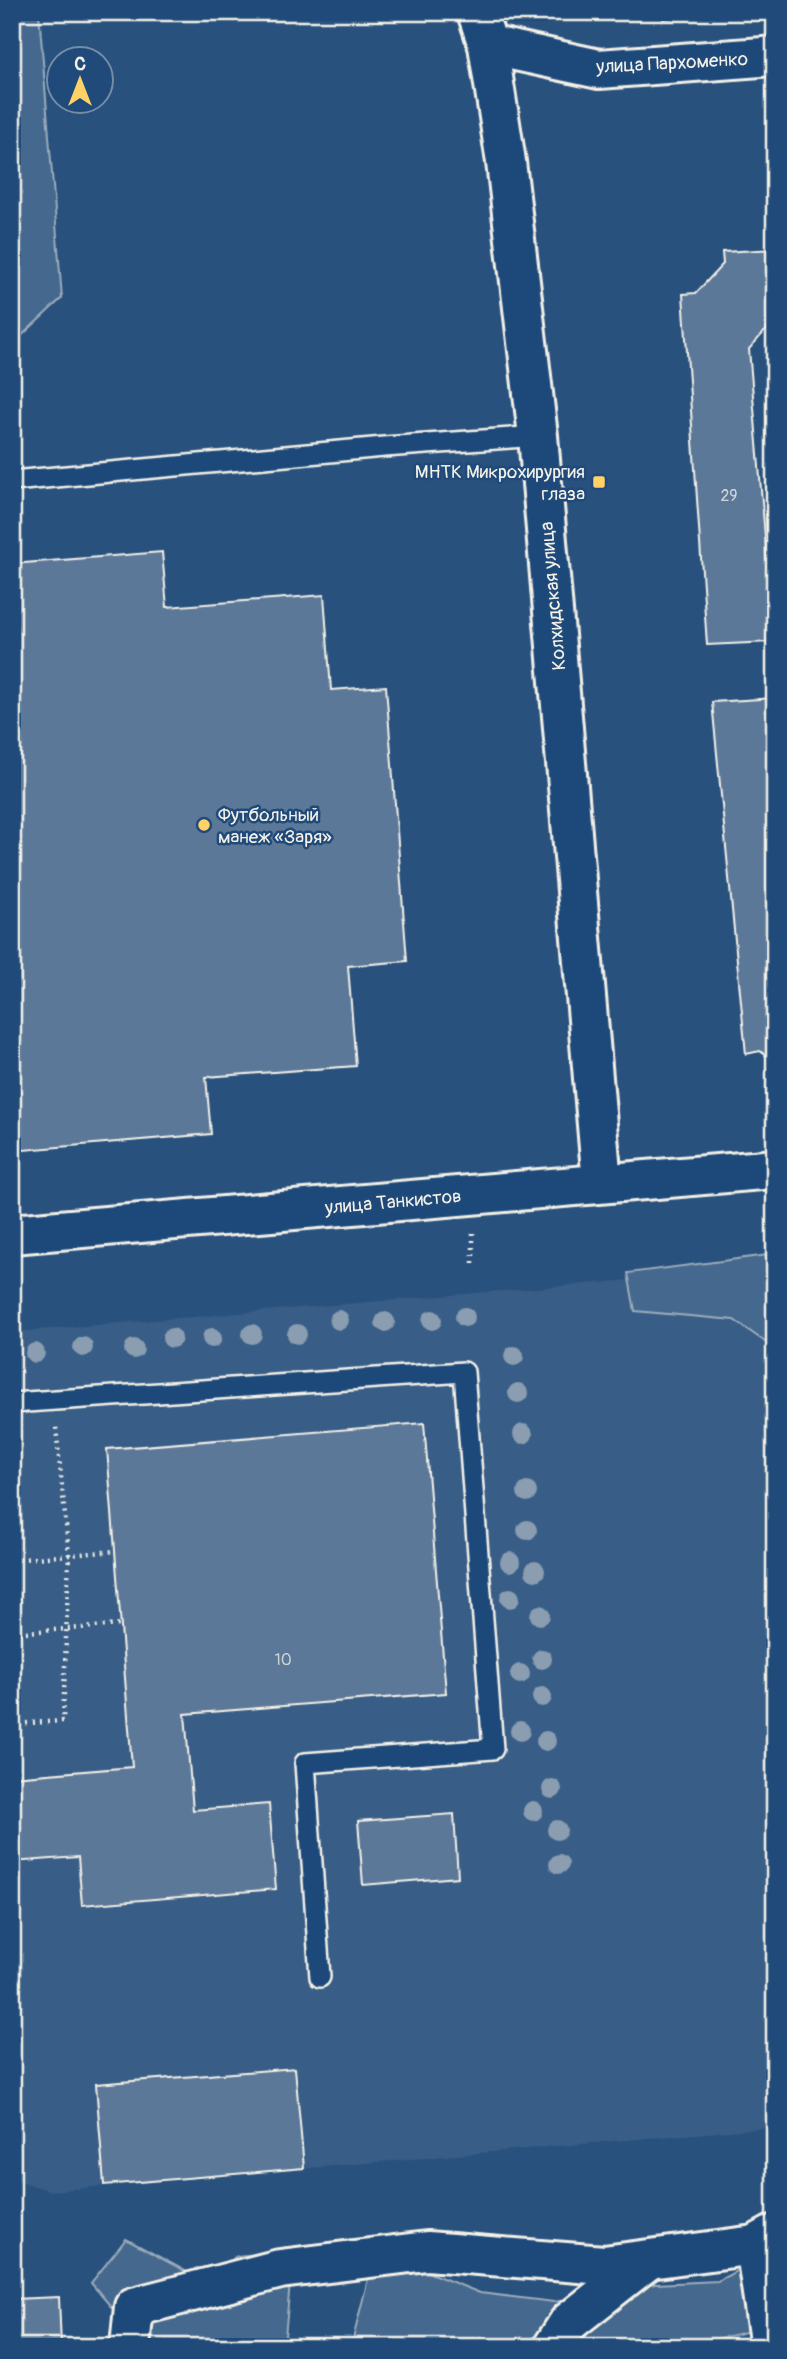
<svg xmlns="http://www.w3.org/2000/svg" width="787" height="2359" font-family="Pangolin,sans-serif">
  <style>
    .built { fill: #375d86 }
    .green { fill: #45688e; stroke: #9cacbb; stroke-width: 2 }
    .building { fill: #5b7899; stroke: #f4f1e8; stroke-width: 2 }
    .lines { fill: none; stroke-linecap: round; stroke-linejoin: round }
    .lane-casing { stroke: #f4f1e8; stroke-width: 24 }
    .street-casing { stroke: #f4f1e8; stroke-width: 44 }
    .secondary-casing { stroke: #f4f1e8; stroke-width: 44 }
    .path { stroke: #f4f1e8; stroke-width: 4.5; stroke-dasharray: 2 5; stroke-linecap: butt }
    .lane { stroke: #1f4a7a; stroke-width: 19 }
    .street { stroke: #1f4a7a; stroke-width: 38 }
    .secondary { stroke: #1f4a7a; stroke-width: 38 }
    .tree { fill: #8a9db1 }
    .poi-dot { fill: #ffd166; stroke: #1f4a7a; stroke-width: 2.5 }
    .labels { text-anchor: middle; stroke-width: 5; stroke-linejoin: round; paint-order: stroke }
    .number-label { font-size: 16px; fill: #ced3d4 }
    .street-label { font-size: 19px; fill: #f4f1e8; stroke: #1f4a7a }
    .poi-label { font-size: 19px; fill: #f4f1e8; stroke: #1f4a7a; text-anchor: end }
  </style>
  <rect width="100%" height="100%" fill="#28517e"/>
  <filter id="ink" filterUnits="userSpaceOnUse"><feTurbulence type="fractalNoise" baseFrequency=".0143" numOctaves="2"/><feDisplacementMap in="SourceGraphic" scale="14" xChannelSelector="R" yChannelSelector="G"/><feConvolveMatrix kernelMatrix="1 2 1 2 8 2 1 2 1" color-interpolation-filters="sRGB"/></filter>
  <g filter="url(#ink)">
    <polygon class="built" points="775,1268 775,2127 51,2191 12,2179 12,1332"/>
    <g class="green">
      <polygon points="12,12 39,12 62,298 17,340 12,341"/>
      <polygon points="775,1254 775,1349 734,1320 635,1311 628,1273"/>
      <polygon points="126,2239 209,2284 236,2256 293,2251 284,2347 145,2347 91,2283"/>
      <polygon points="775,2250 775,2325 683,2347 351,2347 375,2251 480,2293 554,2302 655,2284 718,2281"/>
    </g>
    <g class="building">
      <polygon points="662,12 745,12 745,13 663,19"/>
      <polygon points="775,249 775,320 749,349 774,642 707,645 683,294 696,293 723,264 722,252"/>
      <polygon points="162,552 167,607 324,595 331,690 386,686 407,961 348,966 356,1066 206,1077 211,1134 12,1151 12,564"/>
      <polygon points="775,698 775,1062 760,1051 746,1054 712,702"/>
      <polygon points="424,1423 446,1693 185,1714 193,1810 269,1804 276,1889 82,1905 78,1857 12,1862 12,1777 132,1767 107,1449"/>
      <polygon points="454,1814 458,1877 363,1885 358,1821"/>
      <polygon points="295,2068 304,2168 104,2185 96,2084"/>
      <polygon points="59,2297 61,2347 12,2347 12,2299"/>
    </g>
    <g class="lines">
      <defs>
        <g id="lane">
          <polyline points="12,481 384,447 538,436"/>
          <polyline points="12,1403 464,1372 493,1749 305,1763 320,1977"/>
        </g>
        <g id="street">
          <polyline points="477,12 488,45 506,162 538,436 602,1183"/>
          <polyline points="488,45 599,69 775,56"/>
          <polyline points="755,2245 770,2347"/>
          <polyline points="130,2347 134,2307 280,2269 427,2251 604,2265 755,2245 775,2234"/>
          <polyline points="553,2347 569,2322 648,2260"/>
        </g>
        <polyline id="secondary" points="12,1234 775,1169"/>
      </defs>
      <use href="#lane" class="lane-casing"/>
      <use href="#street" class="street-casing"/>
      <use href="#secondary" class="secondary-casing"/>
      <g class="path">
        <polyline points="473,1233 473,1264"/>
        <polyline points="12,1560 115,1551"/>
        <polyline points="12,1633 121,1625"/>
        <polyline points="12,1724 63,1721 69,1555 56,1427"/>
      </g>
      <use href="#lane" class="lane"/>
      <use href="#street" class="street"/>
      <use href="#secondary" class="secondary"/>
    </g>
    <g class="tree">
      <circle cx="465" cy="1317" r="10"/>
      <circle cx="339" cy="1320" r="10"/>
      <circle cx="432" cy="1320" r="10"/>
      <circle cx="385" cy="1322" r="10"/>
      <circle cx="252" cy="1334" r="10"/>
      <circle cx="297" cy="1334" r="10"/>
      <circle cx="172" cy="1338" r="10"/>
      <circle cx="212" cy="1338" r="10"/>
      <circle cx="83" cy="1347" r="10"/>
      <circle cx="134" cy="1349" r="10"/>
      <circle cx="35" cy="1353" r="10"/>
      <circle cx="514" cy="1356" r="10"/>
      <circle cx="518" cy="1393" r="10"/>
      <circle cx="523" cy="1434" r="10"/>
      <circle cx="527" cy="1492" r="10"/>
      <circle cx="527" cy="1530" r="10"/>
      <circle cx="510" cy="1562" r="10"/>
      <circle cx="535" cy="1571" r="10"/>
      <circle cx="510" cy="1598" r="10"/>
      <circle cx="540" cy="1615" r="10"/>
      <circle cx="542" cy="1659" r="10"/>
      <circle cx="520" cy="1674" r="10"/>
      <circle cx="542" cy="1697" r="10"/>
      <circle cx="520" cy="1731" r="10"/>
      <circle cx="546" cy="1741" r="10"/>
      <circle cx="552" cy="1789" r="10"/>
      <circle cx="533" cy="1811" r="10"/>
      <circle cx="557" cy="1830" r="10"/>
      <circle cx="559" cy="1864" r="10"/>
    </g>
  </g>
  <g class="poi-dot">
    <rect x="592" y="475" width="14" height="14" rx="3.5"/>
    <circle cx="204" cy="825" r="7"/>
  </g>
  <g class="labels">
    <g class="number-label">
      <text x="729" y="501">29</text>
      <text x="283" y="1665">10</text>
    </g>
    <g class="street-label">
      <text transform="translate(672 62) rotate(-3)" y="7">улица Пархоменко</text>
      <text transform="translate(552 596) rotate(-95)" y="7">Колхидская улица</text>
      <text transform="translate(393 1201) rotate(-5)" y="7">улица Танкистов</text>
    </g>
    <g class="poi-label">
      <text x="585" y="478">МНТК Микрохирургия<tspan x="585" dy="22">глаза</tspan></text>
      <text x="218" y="821" text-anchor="start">Футбольный<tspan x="218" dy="22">манеж «Заря»</tspan></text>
    </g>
  </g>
  <rect width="787" height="2359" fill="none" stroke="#1f4a7a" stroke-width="42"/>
  <rect x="21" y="21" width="745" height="2317" fill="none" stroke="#f4f1e8" stroke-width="2.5" filter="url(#ink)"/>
  <g transform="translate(80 80)"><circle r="33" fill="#1f4a7a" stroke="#748da6" stroke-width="2"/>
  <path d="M0-5L12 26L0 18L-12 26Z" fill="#ffd166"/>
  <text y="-10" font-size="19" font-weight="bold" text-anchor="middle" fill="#f4f1e8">С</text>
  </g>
</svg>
